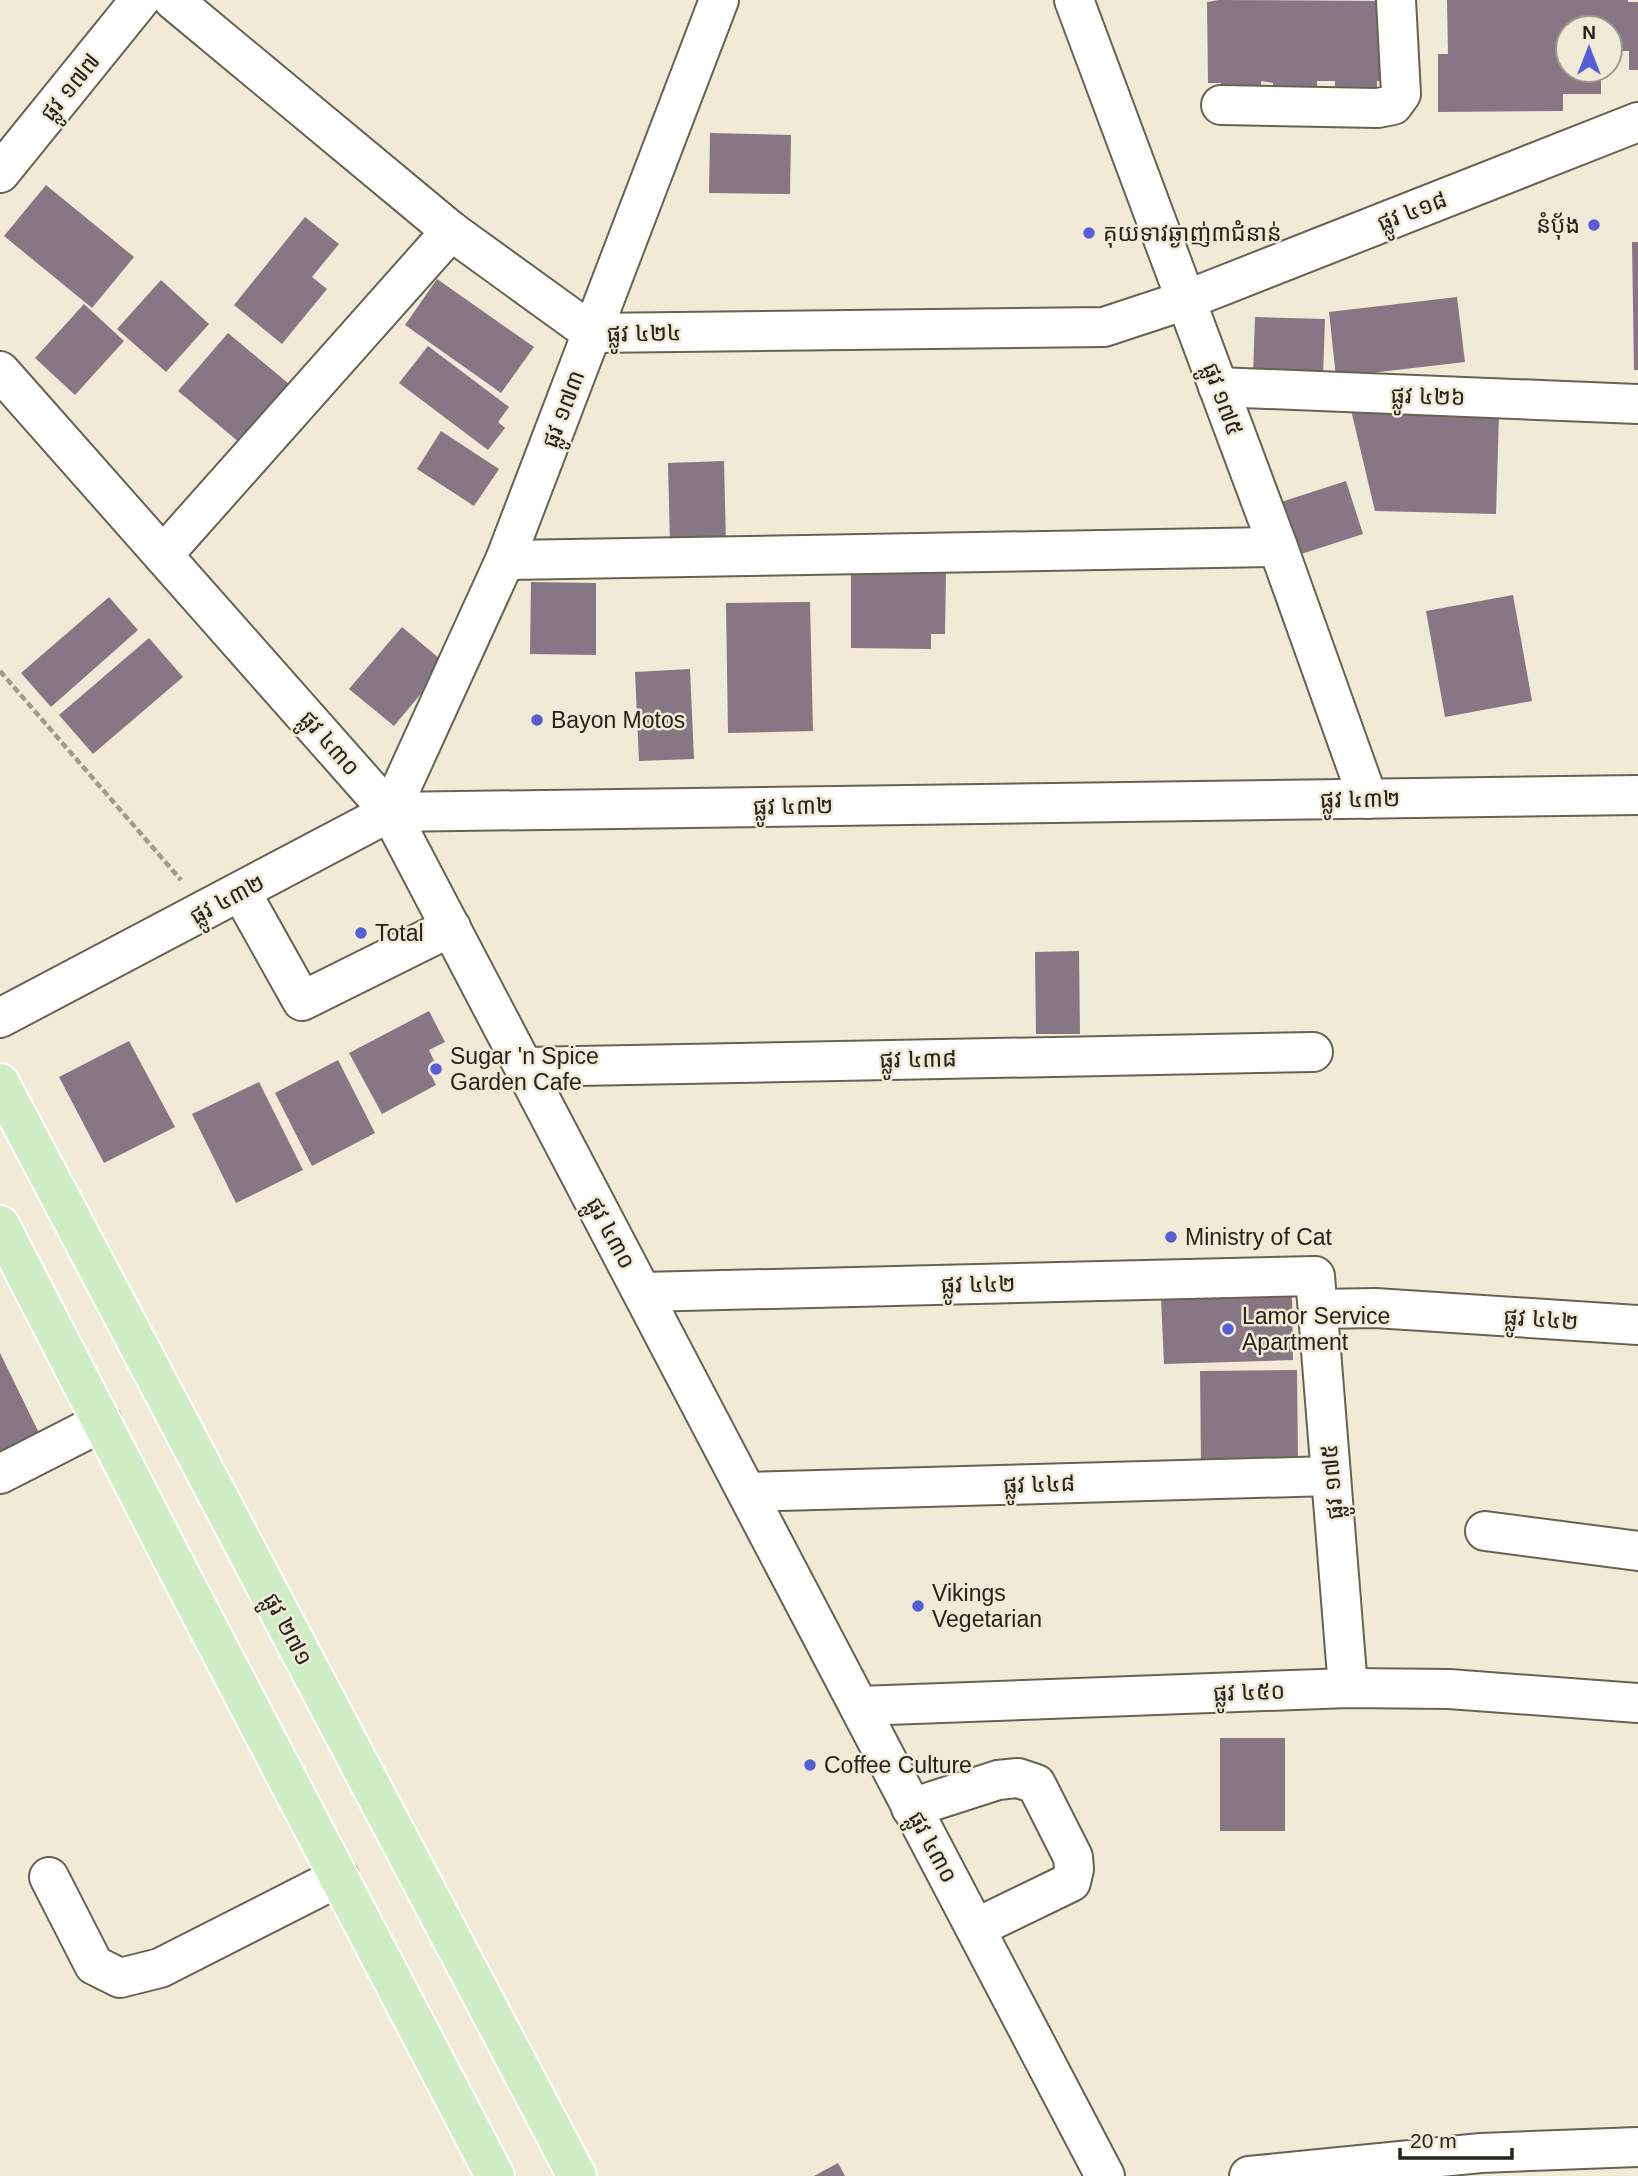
<svg xmlns="http://www.w3.org/2000/svg" width="1638" height="2176" font-family="Arial,'Noto Sans Khmer',sans-serif">
  <style>
    .building { fill: #877684 }
    .lines { fill: none; stroke-linecap: round; stroke-linejoin: round }
    .minor-casing { stroke: #686250; stroke-width: 42 }
    .major-casing { stroke: #fff; stroke-width: 42 }
    .path { stroke: #a09b8c; stroke-width: 4.5; stroke-dasharray: 7 3.5; stroke-linecap: butt }
    .minor { stroke: #fff; stroke-width: 38 }
    .major { stroke: #d0eec5; stroke-width: 38 }
    .poi-dot { fill: #545fd6; stroke: #f1ead6; stroke-width: 2.5 }
    .labels { text-anchor: middle; stroke-width: 5; stroke-linejoin: round; paint-order: stroke }
    .street-label { font-size: 23px; fill: #25231b; stroke: #f1ead6 }
    .poi-label { font-size: 23px; fill: #25231b; stroke: #f1ead6; text-anchor: start }
  </style>
  <rect width="100%" height="100%" fill="#f1ead6"/>
  <g class="building">
    <polygon points="1219,0 1390,1 1390,81 1377,81 1377,91 1335,91 1335,81 1317,81 1317,91 1273,91 1273,83 1261,81 1261,91 1221,92 1221,83 1208,83 1207,2"/>
    <polygon points="1447,0 1628,0 1628,2 1638,2 1638,70 1629,70 1629,51 1610,51 1610,28 1568,28 1568,70 1601,70 1601,94 1563,94 1563,111 1438,112 1438,54 1448,54"/>
    <polygon points="710,133 791,135 790,194 709,193"/>
    <polygon points="46,185 134,257 92,308 4,236"/>
    <polygon points="305,217 339,244 312,277 327,289 282,344 234,305"/>
    <polygon points="1632,242 1638,242 1638,370 1634,370"/>
    <polygon points="437,279 534,347 501,393 405,325"/>
    <polygon points="161,280 209,324 166,372 117,329"/>
    <polygon points="1457,297 1465,362 1336,377 1329,312"/>
    <polygon points="84,304 124,341 75,395 35,358"/>
    <polygon points="1255,317 1325,319 1323,376 1253,375"/>
    <polygon points="228,333 295,389 246,448 178,391"/>
    <polygon points="428,346 509,407 498,422 505,428 488,450 399,383"/>
    <polygon points="1351,410 1499,414 1496,514 1375,511"/>
    <polygon points="441,431 499,469 474,506 417,469"/>
    <polygon points="724,461 726,543 670,544 668,463"/>
    <polygon points="1346,481 1363,534 1295,556 1278,503"/>
    <polygon points="851,569 946,569 945,634 931,634 931,649 851,648"/>
    <polygon points="531,582 596,583 596,655 530,654"/>
    <polygon points="1513,595 1532,701 1445,717 1426,611"/>
    <polygon points="109,597 138,630 51,707 21,673"/>
    <polygon points="810,602 813,731 728,733 726,603"/>
    <polygon points="402,627 446,664 394,726 349,689"/>
    <polygon points="149,638 183,677 93,754 59,715"/>
    <polygon points="690,669 694,759 639,761 635,672"/>
    <polygon points="1079,951 1080,1034 1036,1034 1035,952"/>
    <polygon points="429,1011 445,1042 429,1050 436,1065 428,1069 436,1085 382,1114 349,1053"/>
    <polygon points="129,1041 175,1127 104,1163 59,1077"/>
    <polygon points="338,1060 375,1133 312,1166 275,1093"/>
    <polygon points="259,1082 303,1170 236,1203 192,1114"/>
    <polygon points="1292,1294 1293,1360 1164,1364 1161,1298"/>
    <polygon points="0,1353 39,1433 0,1452"/>
    <polygon points="1297,1370 1298,1463 1201,1464 1200,1371"/>
    <rect x="1220" y="1738" width="65" height="93"/>
    <polygon points="838,2163 845,2176 814,2176"/>
  </g>
  <g class="lines">
    <defs>
      <g id="minor">
        <polyline points="173,0 451,231 592,333 1104,327 1186,300 1638,122"/>
        <polyline points="1074,0 1278,547 1368,799"/>
        <polyline points="1221,105 1378,108 1393,105 1401,94 1396,0"/>
        <polyline points="0,173 140,0"/>
        <polyline points="0,371 390,812 1105,2176"/>
        <polyline points="1218,387 1638,404"/>
        <polyline points="163,555 451,231"/>
        <polyline points="505,560 1278,547"/>
        <polyline points="390,812 505,560 719,0"/>
        <polyline points="241,892 302,1001 451,927"/>
        <polyline points="0,1018 390,812 1638,795"/>
        <polyline points="524,1067 1313,1052"/>
        <polyline points="642,1292 1315,1276 1348,1688"/>
        <polyline points="1318,1309 1375,1308 1638,1325"/>
        <polyline points="0,1474 102,1422"/>
        <polyline points="747,1492 1331,1476"/>
        <polyline points="1485,1531 1638,1551"/>
        <polyline points="859,1706 1348,1688 1449,1689 1638,1703"/>
        <polyline points="911,1808 998,1780 1018,1778 1036,1784 1073,1857 1074,1869 1071,1882 976,1928"/>
        <polyline points="49,1877 94,1965 120,1978 160,1968 339,1877"/>
        <polyline points="1249,2176 1481,2153 1638,2147"/>
      </g>
      <g id="major">
        <polyline points="0,1083 577,2176"/>
        <polyline points="0,1225 180,1574 495,2176"/>
      </g>
    </defs>
    <use href="#minor" class="minor-casing"/>
    <use href="#major" class="major-casing"/>
    <polyline class="path" points="0,671 181,880"/>
    <use href="#minor" class="minor"/>
    <use href="#major" class="major"/>
  </g>
  <g class="poi-dot">
    <circle cx="1594" cy="225" r="7"/>
    <circle cx="1089" cy="233" r="7"/>
    <circle cx="537" cy="720" r="7"/>
    <circle cx="361" cy="933" r="7"/>
    <circle cx="436" cy="1069" r="7"/>
    <circle cx="1171" cy="1237" r="7"/>
    <circle cx="1228" cy="1329" r="7"/>
    <circle cx="918" cy="1606" r="7"/>
    <circle cx="810" cy="1765" r="7"/>
  </g>
  <g class="labels">
    <g class="street-label">
      <text transform="translate(70 87) rotate(-51)" y="8">ផ្លូវ ១៧៧</text>
      <text transform="translate(1412 211) rotate(-21)" y="8">ផ្លូវ ៤១៨</text>
      <text transform="translate(644 333) rotate(-1)" y="8">ផ្លូវ ៤២៤</text>
      <text transform="translate(1428 396) rotate(2)" y="8">ផ្លូវ ៤២៦</text>
      <text transform="translate(1223 399) rotate(70)" y="8">ផ្លូវ ១៧៥</text>
      <text transform="translate(563 409) rotate(-69)" y="8">ផ្លូវ ១៧៣</text>
      <text transform="translate(330 743) rotate(49)" y="8">ផ្លូវ ៤៣០</text>
      <text transform="translate(1360 799) rotate(-1)" y="8">ផ្លូវ ៤៣២</text>
      <text transform="translate(793 806) rotate(-1)" y="8">ផ្លូវ ៤៣២</text>
      <text transform="translate(227 899) rotate(-28)" y="8">ផ្លូវ ៤៣២</text>
      <text transform="translate(918 1059) rotate(-1)" y="8">ផ្លូវ ៤៣៨</text>
      <text transform="translate(611 1233) rotate(62)" y="8">ផ្លូវ ៤៣០</text>
      <text transform="translate(978 1284) rotate(-1)" y="8">ផ្លូវ ៤៤២</text>
      <text transform="translate(1541 1319) rotate(4)" y="8">ផ្លូវ ៤៤២</text>
      <text transform="translate(1332 1482) rotate(-95)" y="8">ផ្លូវ ១៧៥</text>
      <text transform="translate(1039 1484) rotate(-2)" y="8">ផ្លូវ ៤៤៨</text>
      <text transform="translate(288 1629) rotate(62)" y="8">ផ្លូវ ២៧១</text>
      <text transform="translate(1249 1692) rotate(-2)" y="8">ផ្លូវ ៤៥០</text>
      <text transform="translate(933 1847) rotate(62)" y="8">ផ្លូវ ៤៣០</text>
    </g>
    <g class="poi-label">
      <text x="1580" y="233" text-anchor="end">នំប៉័ង</text>
      <text x="1103" y="241">គុយទាវឆ្ងាញ់៣ជំនាន់</text>
      <text x="551" y="728">Bayon Motos</text>
      <text x="375" y="941">Total</text>
      <text x="450" y="1064">Sugar 'n Spice<tspan x="450" dy="26">Garden Cafe</tspan></text>
      <text x="1185" y="1245">Ministry of Cat</text>
      <text x="1242" y="1324">Lamor Service<tspan x="1242" dy="26">Apartment</tspan></text>
      <text x="932" y="1601">Vikings<tspan x="932" dy="26">Vegetarian</tspan></text>
      <text x="824" y="1773">Coffee Culture</text>
    </g>
  </g>
  <g transform="translate(1589 49)"><circle r="33" fill="#f1ead6" stroke="#9f9a8b" stroke-width="2"/>
  <path d="M0-5L12 26L0 18L-12 26Z" fill="#545fd6"/>
  <text y="-10" font-size="19" font-weight="bold" text-anchor="middle" fill="#25231b">N</text>
  </g>
  <path d="M1400 2148v10h112v-10" fill="none" stroke="#25231b" stroke-width="3.5"/>
  <text x="1410" y="2148" font-size="21" fill="#25231b" stroke="#f1ead6" stroke-width="5" paint-order="stroke">20 m</text>
</svg>
